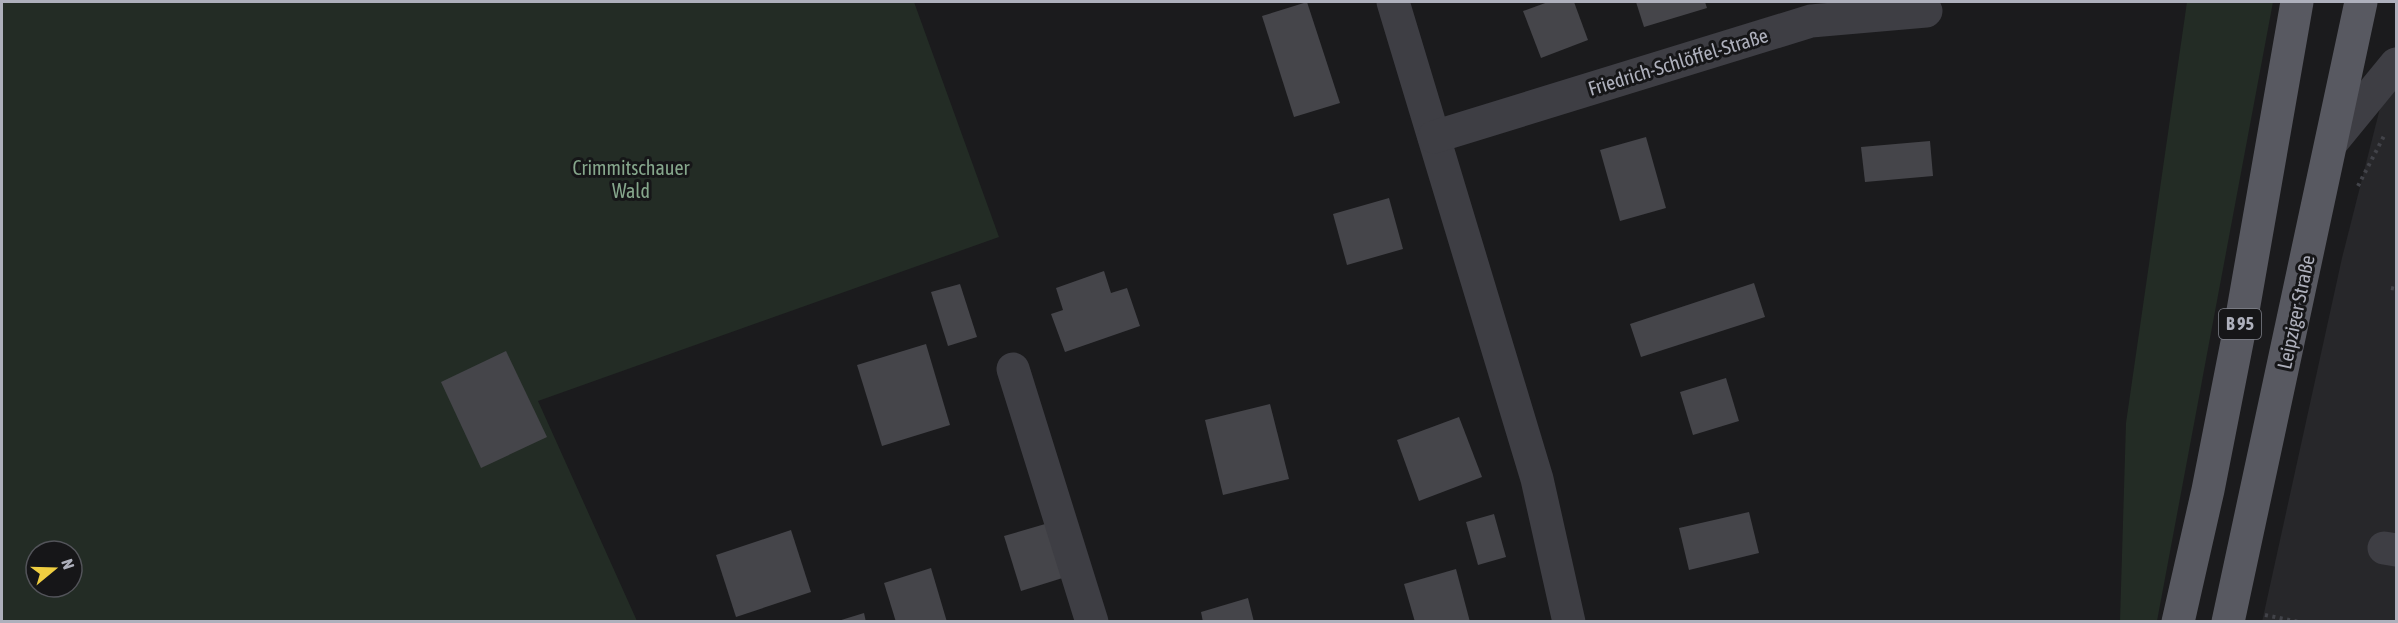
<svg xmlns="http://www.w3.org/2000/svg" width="2398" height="623" font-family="'Asap Condensed',sans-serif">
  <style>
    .built { fill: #27272a }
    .green { fill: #232c25; fill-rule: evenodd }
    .building { fill: #45454a }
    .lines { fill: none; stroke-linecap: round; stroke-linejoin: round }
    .path { stroke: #424349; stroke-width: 4; stroke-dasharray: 3 4.5; stroke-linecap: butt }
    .minor { stroke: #3e3e44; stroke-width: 33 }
    .major { stroke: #585961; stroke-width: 33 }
    .labels { text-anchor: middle; stroke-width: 6; stroke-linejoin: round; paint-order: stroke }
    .shield { fill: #161618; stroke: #80828b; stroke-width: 1.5 }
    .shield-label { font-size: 18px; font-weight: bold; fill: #aeb0bc }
    .street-label { font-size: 20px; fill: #aeb0bc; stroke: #161618 }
    .park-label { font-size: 20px; fill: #86a78c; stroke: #161618 }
  </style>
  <rect width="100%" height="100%" fill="#1b1b1d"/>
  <polygon class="built" points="2396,45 2396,621 2262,622 2342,258"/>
  <g class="green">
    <path d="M2,2H914L999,237L538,401L637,621H2ZM36,551H72V587H36Z"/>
    <polygon points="2187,2 2273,2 2157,621 2120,621 2126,423"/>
  </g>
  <g class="building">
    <polygon points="1307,2 1340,103 1294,117 1262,16"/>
    <polygon points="1548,2 1574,2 1588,40 1541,58 1523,11"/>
    <polygon points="1636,2 1705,2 1707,8 1644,27"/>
    <polygon points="1646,137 1666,208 1620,221 1600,150"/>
    <polygon points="1930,141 1933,176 1865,182 1861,147"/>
    <polygon points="1389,198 1403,249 1347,265 1333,214"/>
    <polygon points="1104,271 1111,293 1127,288 1140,326 1065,352 1051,314 1063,310 1056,288"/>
    <polygon points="1754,283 1765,317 1641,357 1630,324"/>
    <polygon points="960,284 977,337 948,346 931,292"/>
    <polygon points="926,344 950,425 882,446 857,365"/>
    <polygon points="506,351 547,437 481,468 441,382"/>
    <polygon points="1726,378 1739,421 1693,435 1680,392"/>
    <polygon points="1270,404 1289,479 1223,495 1205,420"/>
    <polygon points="1459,417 1482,477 1419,501 1397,440"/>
    <polygon points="1749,512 1759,553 1689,570 1679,528"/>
    <polygon points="1494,514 1506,557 1478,565 1466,522"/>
    <polygon points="1052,522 1069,576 1021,591 1004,536"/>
    <polygon points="791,530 811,592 736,617 716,555"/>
    <polygon points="931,568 947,622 896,622 884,583"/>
    <polygon points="1456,569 1470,622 1415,622 1404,584"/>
    <polygon points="1248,598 1254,622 1203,622 1201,612"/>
    <polygon points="864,613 866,622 838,622 838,621"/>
  </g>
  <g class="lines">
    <g class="path">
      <polyline points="2358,186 2385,134"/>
      <polyline points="2391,288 2396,289"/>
      <polyline points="2265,615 2299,622"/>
    </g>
    <g class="minor">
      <polyline points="1393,2 1537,479 1569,622"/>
      <polyline points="1434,137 1811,21 1926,11"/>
      <polyline points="2332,142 2396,64"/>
      <polyline points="1013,369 1092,622"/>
      <polyline points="2384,548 2396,550"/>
    </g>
    <g class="major">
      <polyline points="2178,622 2208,490 2241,322 2297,2"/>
      <polyline points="2228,622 2361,2"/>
    </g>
  </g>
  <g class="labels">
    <rect class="shield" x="2219" y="309" width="42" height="30" rx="4.5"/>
    <g class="shield-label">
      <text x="2240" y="330">B 95</text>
    </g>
    <g class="street-label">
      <text transform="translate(1678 62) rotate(-17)" y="7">Friedrich-Schlöffel-Straße</text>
      <text transform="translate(2296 312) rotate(-78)" y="7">Leipziger Straße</text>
    </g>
    <g class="park-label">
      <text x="631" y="175">Crimmitschauer<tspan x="631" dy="23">Wald</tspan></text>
    </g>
  </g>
  <rect width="2398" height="623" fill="none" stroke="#aeb0bc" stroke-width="6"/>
  <g transform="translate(54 569) rotate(71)"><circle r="28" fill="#161618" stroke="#53545a" stroke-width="1.5"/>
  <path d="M0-4.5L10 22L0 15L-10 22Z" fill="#efce41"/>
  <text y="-9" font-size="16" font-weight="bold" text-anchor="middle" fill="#aeb0bc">N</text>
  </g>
</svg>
